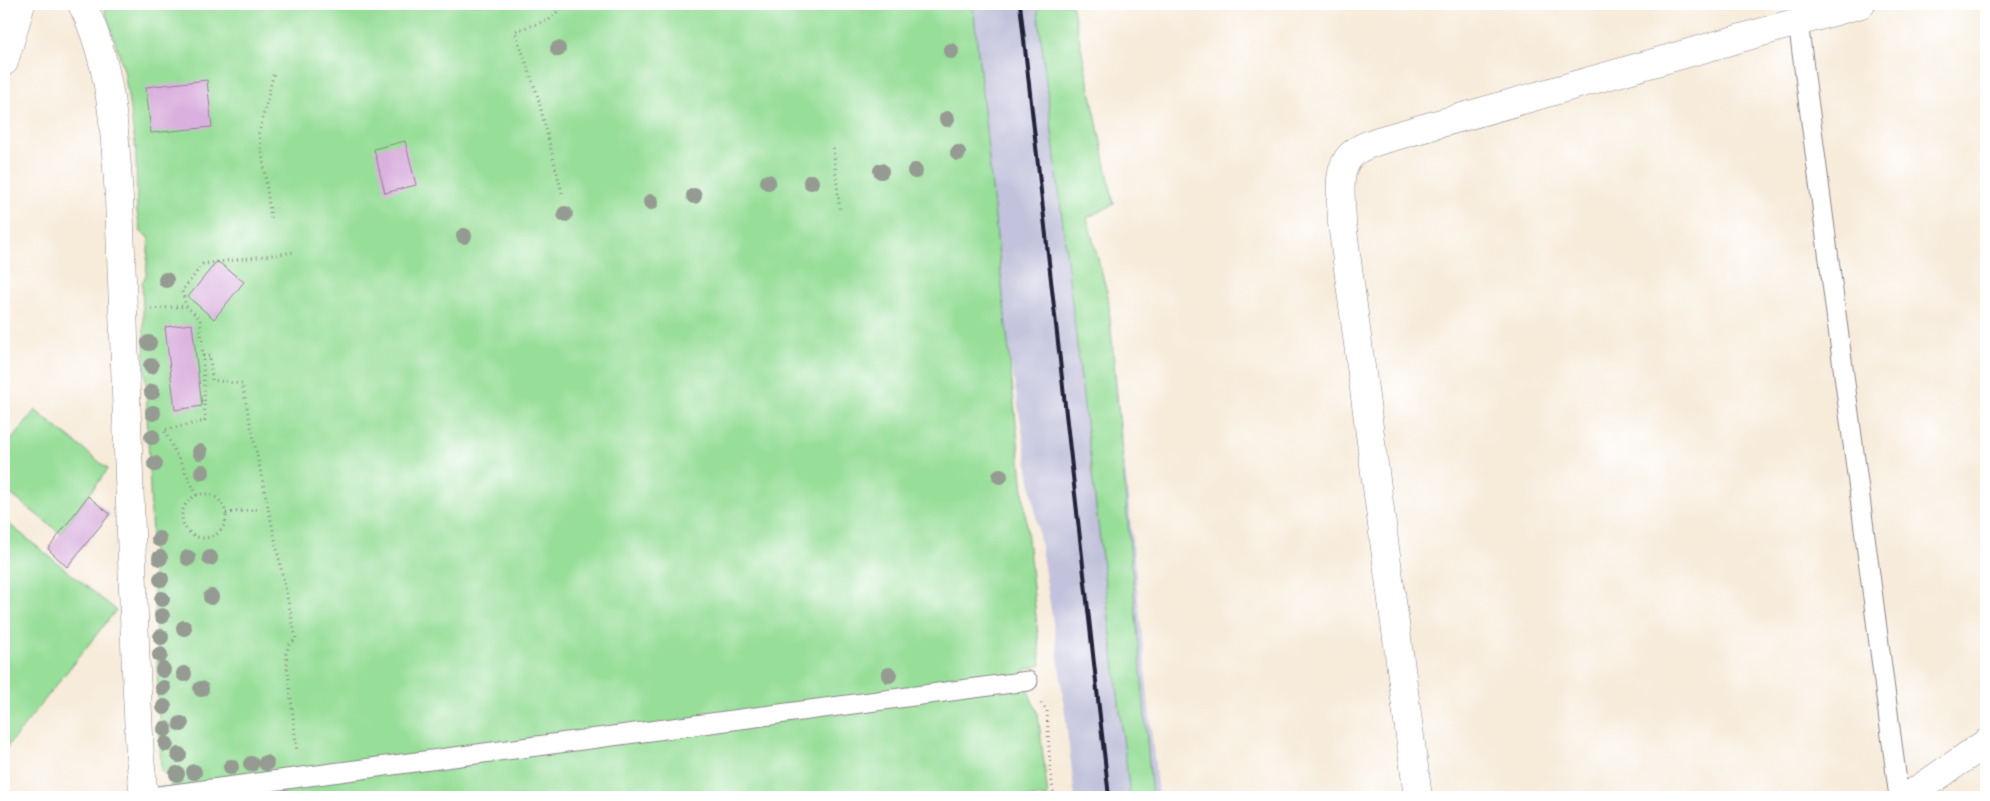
<svg xmlns="http://www.w3.org/2000/svg" width="1990" height="801" font-family="'Indie Flower',sans-serif">
  <style>
    .industrial { fill: #c2c2dc }
    .green { fill: #97de98; stroke: #5c806a }
    .building { fill: #dab1de }
    .lines { fill: none; stroke-linecap: round; stroke-linejoin: round }
    .service-casing { stroke: #8c868a; stroke-width: 21 }
    .minor-casing { stroke: #8c868a; stroke-width: 29 }
    .tertiary-casing { stroke: #8c868a; stroke-width: 29 }
    .trunk-casing { stroke: #8c868a; stroke-width: 29 }
    .path { stroke: #8c868a; stroke-width: 3; stroke-dasharray: 1 4; stroke-linecap: butt }
    .service { stroke: #fff; stroke-width: 19 }
    .minor { stroke: #fff; stroke-width: 28 }
    .tertiary { stroke: #fff; stroke-width: 28 }
    .trunk { stroke: #fff; stroke-width: 28 }
    .rail { stroke: #22223b; stroke-width: 4 }
    .tree { fill: #959b92 }
  </style>
  <rect width="100%" height="100%" fill="#fff"/>
  <filter id="ink" filterUnits="userSpaceOnUse"><feTurbulence type="fractalNoise" baseFrequency=".02" numOctaves="2"/><feDisplacementMap in="SourceGraphic" scale="10" xChannelSelector="R" yChannelSelector="G"/><feConvolveMatrix kernelMatrix="1 2 1 2 8 2 1 2 1" color-interpolation-filters="sRGB"/></filter>
  <filter id="wash" filterUnits="userSpaceOnUse"><feTurbulence type="fractalNoise" baseFrequency=".0096" numOctaves="4" result="noise"/><feDisplacementMap in="SourceGraphic" scale="20" xChannelSelector="R" yChannelSelector="G"/><feGaussianBlur stdDeviation="1.12" result="paint"/><feColorMatrix in="noise" values="0 0 0 0 0 0 0 0 0 0 0 0 0 0 0 0 0 1.4 0 .05"/><feComposite in="paint" operator="in"/></filter>
  <g filter="url(#wash)">
    <rect width="100%" height="100%" fill="#f7ebd9"/>
    <polygon class="industrial" points="963,4 1072,4 1114,204 1087,218 1108,296 1158,797 1075,797 1057,647 981,176"/>
    <g class="green">
      <polygon points="103,4 973,4 1041,665 1025,670 1028,691 1038,714 1048,797 171,797 171,780 161,771 142,283 146,275 149,238 141,232 137,212 136,150 124,70"/>
      <polygon points="1037,4 1072,4 1114,204 1087,218 1108,296 1152,797 1130,797"/>
      <polygon points="35,410 108,469 60,533 4,489 4,450"/>
      <polygon points="4,520 116,610 4,751"/>
    </g>
    <g id="blocks">
      <g class="building">
        <polygon points="207,80 212,127 151,133 146,87"/>
        <polygon points="405,141 416,185 385,193 374,149"/>
        <polygon points="217,261 244,282 214,319 188,297"/>
        <polygon points="192,324 202,406 175,410 165,327"/>
        <polygon points="88,496 110,514 67,567 48,549"/>
      </g>
    </g>
  </g>
  <g filter="url(#ink)">
    <use href="#blocks" fill-opacity="0" stroke="#8c868a" stroke-width="1"/>
    <g class="lines">
      <defs>
        <g id="service">
          <polyline points="1798,22 1899,797"/>
          <polyline points="151,797 1028,681"/>
        </g>
        <g id="minor">
          <path d="M82,4C112,64 115,133 119,198L136,671L140,757L144,797"/>
          <path d="M1418,797L1342,223C1342,202 1335,171 1351,155C1358,148 1369,144 1378,141L1861,4"/>
        </g>
        <polyline id="tertiary" points="1907,797 1986,743"/>
        <polyline id="trunk" points="4,62 21,4"/>
      </defs>
      <use href="#service" class="service-casing"/>
      <use href="#minor" class="minor-casing"/>
      <use href="#tertiary" class="tertiary-casing"/>
      <use href="#trunk" class="trunk-casing"/>
      <g class="path">
        <polyline points="833,148 840,211"/>
        <polyline points="562,193 537,94 515,31 549,20 565,4"/>
        <polyline points="271,218 259,133 274,72"/>
        <polyline points="151,309 186,306"/>
        <polyline points="203,356 210,356 212,380 242,384 296,639 289,645 286,654 297,752"/>
        <circle cx="204" cy="516" r="22"/>
        <polyline points="197,495 164,430 205,421 203,356 200,319 186,306 182,291 203,264 295,252"/>
        <polyline points="226,513 257,509"/>
        <polyline points="1041,703 1047,711 1050,768 1054,797"/>
      </g>
      <use href="#service" class="service"/>
      <use href="#minor" class="minor"/>
      <use href="#tertiary" class="tertiary"/>
      <use href="#trunk" class="trunk"/>
      <polyline class="rail" points="1020,4 1109,797"/>
    </g>
    <g class="tree">
      <circle cx="558" cy="49" r="8"/>
      <circle cx="951" cy="51" r="8"/>
      <circle cx="947" cy="119" r="8"/>
      <circle cx="958" cy="153" r="8"/>
      <circle cx="881" cy="171" r="8"/>
      <circle cx="915" cy="171" r="8"/>
      <circle cx="768" cy="182" r="8"/>
      <circle cx="811" cy="182" r="8"/>
      <circle cx="694" cy="196" r="8"/>
      <circle cx="651" cy="202" r="8"/>
      <circle cx="565" cy="214" r="8"/>
      <circle cx="464" cy="236" r="8"/>
      <circle cx="166" cy="280" r="8"/>
      <circle cx="149" cy="343" r="8"/>
      <circle cx="151" cy="366" r="8"/>
      <circle cx="152" cy="392" r="8"/>
      <circle cx="153" cy="413" r="8"/>
      <circle cx="152" cy="437" r="8"/>
      <circle cx="200" cy="452" r="8"/>
      <circle cx="155" cy="464" r="8"/>
      <circle cx="202" cy="472" r="8"/>
      <circle cx="1000" cy="476" r="8"/>
      <circle cx="159" cy="539" r="8"/>
      <circle cx="160" cy="558" r="8"/>
      <circle cx="188" cy="558" r="8"/>
      <circle cx="210" cy="558" r="8"/>
      <circle cx="161" cy="579" r="8"/>
      <circle cx="211" cy="597" r="8"/>
      <circle cx="162" cy="599" r="8"/>
      <circle cx="162" cy="616" r="8"/>
      <circle cx="184" cy="628" r="8"/>
      <circle cx="161" cy="637" r="8"/>
      <circle cx="160" cy="655" r="8"/>
      <circle cx="163" cy="670" r="8"/>
      <circle cx="184" cy="674" r="8"/>
      <circle cx="889" cy="675" r="8"/>
      <circle cx="163" cy="688" r="8"/>
      <circle cx="201" cy="689" r="8"/>
      <circle cx="164" cy="707" r="8"/>
      <circle cx="181" cy="724" r="8"/>
      <circle cx="165" cy="729" r="8"/>
      <circle cx="166" cy="744" r="8"/>
      <circle cx="179" cy="755" r="8"/>
      <circle cx="266" cy="763" r="8"/>
      <circle cx="251" cy="764" r="8"/>
      <circle cx="231" cy="767" r="8"/>
      <circle cx="194" cy="772" r="8"/>
      <circle cx="177" cy="774" r="8"/>
    </g>
  </g>
  <rect width="1990" height="801" fill="none" stroke="#fff" stroke-width="20"/>
</svg>
